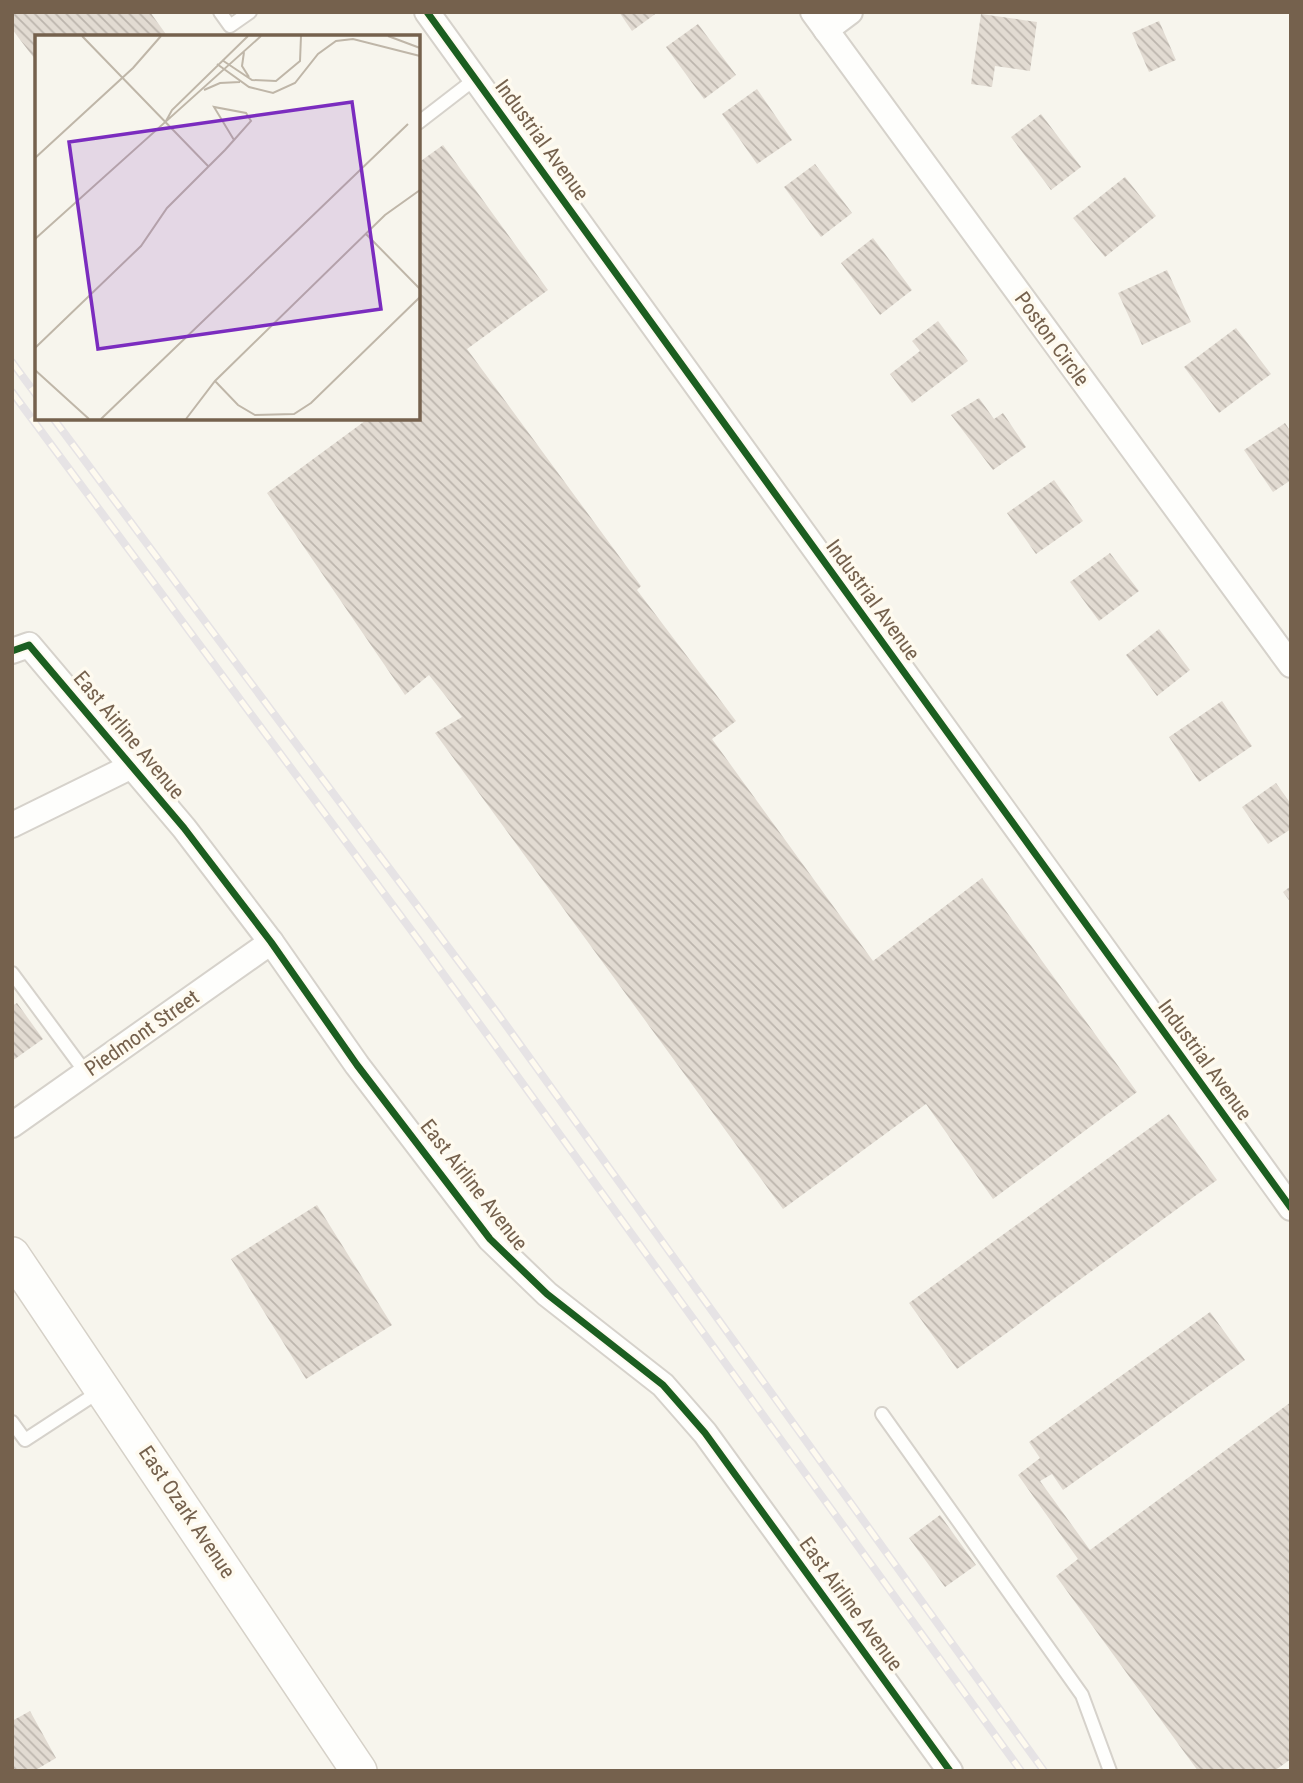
<svg xmlns="http://www.w3.org/2000/svg" width="1303" height="1783" font-family="'Roboto Condensed',sans-serif">
  <style>
    .building { fill: url(#building-back-hatch) }
    .lines { fill: none; stroke-linecap: round; stroke-linejoin: round }
    .service-casing { stroke: #d6d2cb; stroke-width: 16 }
    .minor-casing { stroke: #d6d2cb; stroke-width: 28 }
    .secondary-casing { stroke: #d6d1c8; stroke-width: 38 }
    .service { stroke: #fefefc; stroke-width: 12 }
    .minor { stroke: #fefefc; stroke-width: 24 }
    .secondary { stroke: #fefefc; stroke-width: 35 }
    .rail-casing { stroke: #e6e3e5; stroke-width: 8 }
    .rail { stroke: #fefaef; stroke-width: 5; stroke-dasharray: 16; stroke-linecap: butt }
    .cycleway-casing { stroke: #fefaef; stroke-width: 11 }
    .cycleway { stroke: #1b5e20; stroke-width: 7 }
    .labels { text-anchor: middle; stroke-width: 7; stroke-linejoin: round; paint-order: stroke }
    .street-label { font-size: 21px; fill: #75614d; stroke: #fefaef }
    .inset-road { fill: none; stroke: #bfb6a8; stroke-width: 2 }
    .view { fill: #7b2cbf; fill-opacity: 0.15; stroke: #7b2cbf; stroke-width: 3.5 }
    .inset-edge { fill: none; stroke: #75614d; stroke-width: 3.5 }
  </style>
  <defs>
    <pattern id="building-back-hatch" width="6" height="6" patternUnits="userSpaceOnUse" patternTransform="scale(1.75)"><rect width="6" height="6" fill="#e2dbd2"/><path d="M-1 5l2 2M0 0l6 6M5-1l2 2" fill="none" stroke="#bcb5ad"/></pattern>
  </defs>
  <rect width="100%" height="100%" fill="#f7f5ed"/>
  <g class="building">
    <polygon points="12,12 150,12 168,37 37,37 37,62 12,29"/>
    <polygon points="619,12 658,12 632,31"/>
    <polygon points="981,14 1037,22 1030,71 995,66 992,87 971,84"/>
    <polygon points="1159,21 1176,60 1149,72 1132,33"/>
    <polygon points="698,24 736,75 704,99 666,47"/>
    <polygon points="757,89 792,140 757,164 722,114"/>
    <polygon points="1041,114 1081,167 1051,190 1011,137"/>
    <polygon points="443,145 548,290 467,349 641,586 637,590 736,721 712,739 873,961 982,878 1137,1092 993,1199 926,1104 783,1209 435,733 462,717 429,675 405,695 267,493 369,418 418,418 418,163"/>
    <polygon points="815,164 852,213 821,237 784,187"/>
    <polygon points="1125,177 1156,216 1105,257 1073,218"/>
    <polygon points="873,238 912,290 880,315 841,263"/>
    <polygon points="1167,270 1191,322 1142,345 1118,293"/>
    <polygon points="938,321 968,361 912,403 890,374 920,351 912,341"/>
    <polygon points="1236,328 1271,374 1219,413 1184,367"/>
    <polygon points="979,398 994,419 1003,413 1026,447 993,470 951,415"/>
    <polygon points="1285,423 1291,432 1291,480 1273,492 1244,450"/>
    <polygon points="1054,480 1083,521 1036,554 1007,513"/>
    <polygon points="1110,553 1139,591 1099,621 1070,582"/>
    <polygon points="1159,629 1190,670 1157,696 1126,655"/>
    <polygon points="1222,701 1252,746 1199,782 1169,737"/>
    <polygon points="1276,783 1291,804 1291,829 1268,844 1242,807"/>
    <polygon points="1291,886 1291,903 1283,892"/>
    <polygon points="17,1003 43,1039 12,1061 12,1006"/>
    <polygon points="1169,1114 1217,1180 957,1369 909,1303"/>
    <polygon points="317,1205 392,1325 306,1379 231,1259"/>
    <polygon points="1210,1312 1245,1360 1063,1490 1052,1474 1040,1481 1090,1550 1291,1402 1291,1759 1274,1771 1198,1771 1056,1576 1078,1559 1018,1475 1040,1458 1029,1442"/>
    <polygon points="940,1515 976,1565 945,1587 909,1538"/>
    <polygon points="30,1711 56,1758 34,1771 12,1771 12,1721"/>
  </g>
  <g class="lines">
    <defs>
      <g id="service">
        <polyline points="220,12 230,26 250,12"/>
        <polyline points="418,123 475,79"/>
        <polyline points="12,973 86,1073"/>
        <polyline points="882,1414 1082,1695 1110,1771"/>
        <polyline points="12,1422 25,1440 100,1391"/>
      </g>
      <g id="minor">
        <polyline points="427,12 1291,1208"/>
        <polyline points="813,12 1291,665"/>
        <polyline points="826,30 850,12"/>
        <polyline points="12,651 29,645 184,828 271,942 357,1065 490,1239 547,1294 663,1385 705,1433 950,1771"/>
        <polyline points="12,825 132,766"/>
        <polyline points="12,1125 271,942"/>
      </g>
      <polyline id="secondary" points="12,1255 359,1771"/>
    </defs>
    <use href="#service" class="service-casing"/>
    <use href="#minor" class="minor-casing"/>
    <use href="#secondary" class="secondary-casing"/>
    <use href="#service" class="service"/>
    <use href="#minor" class="minor"/>
    <use href="#secondary" class="secondary"/>
    <defs>
      <g id="rail">
        <polyline points="12,362 37,396"/>
        <polyline points="12,392 420,942 1021,1771"/>
        <polyline points="53,418 498,1014 1044,1771"/>
      </g>
    </defs>
    <use href="#rail" class="rail-casing"/>
    <use href="#rail" class="rail"/>
    <defs>
      <g id="cycleway">
        <polyline points="427,12 1291,1208"/>
        <polyline points="12,651 29,645 184,828 271,942 357,1065 490,1239 547,1294 663,1385 705,1433 950,1771"/>
      </g>
    </defs>
    <use href="#cycleway" class="cycleway-casing"/>
    <use href="#cycleway" class="cycleway"/>
  </g>
  <g class="labels">
    <g class="street-label">
      <text transform="translate(542 140) rotate(54)" y="7">Industrial Avenue</text>
      <text transform="translate(1052 339) rotate(54)" y="7">Poston Circle</text>
      <text transform="translate(873 600) rotate(54)" y="7">Industrial Avenue</text>
      <text transform="translate(129 735) rotate(50)" y="7">East Airline Avenue</text>
      <text transform="translate(142 1033) rotate(-35)" y="7">Piedmont Street</text>
      <text transform="translate(1205 1060) rotate(54)" y="7">Industrial Avenue</text>
      <text transform="translate(474 1185) rotate(52)" y="7">East Airline Avenue</text>
      <text transform="translate(187 1512) rotate(56)" y="7">East Ozark Avenue</text>
      <text transform="translate(851 1604) rotate(54)" y="7">East Airline Avenue</text>
    </g>
  </g>
  <g transform="translate(35 35)">
    <rect width="385" height="385" fill="#f7f5ed"/>
    <path class="inset-road" d="M47,1L174,132M353,1L385,13M209,17L207,31L214,42M187,25L217,45L241,46L265,26L266,1M182,29L214,52L238,58L260,48L283,19L301,6L318,4L385,21M169,55L185,48L205,47M131,86L137,75L213,1M0,123L98,33L126,1M331,199L385,254M0,204L226,1M0,313L106,211L132,173L190,115L199,105L216,86L211,78L179,72L199,105M0,335L54,384M180,346L203,370L220,380L259,379L276,368L385,262M66,384L373,89M151,384L180,346L350,180L385,155"/>
    <path class="view" d="M317,67L346,274L63,314L34,107Z"/>
    <rect width="385" height="385" class="inset-edge"/>
  </g>
  <rect width="1303" height="1783" fill="none" stroke="#75614d" stroke-width="28"/>
</svg>
